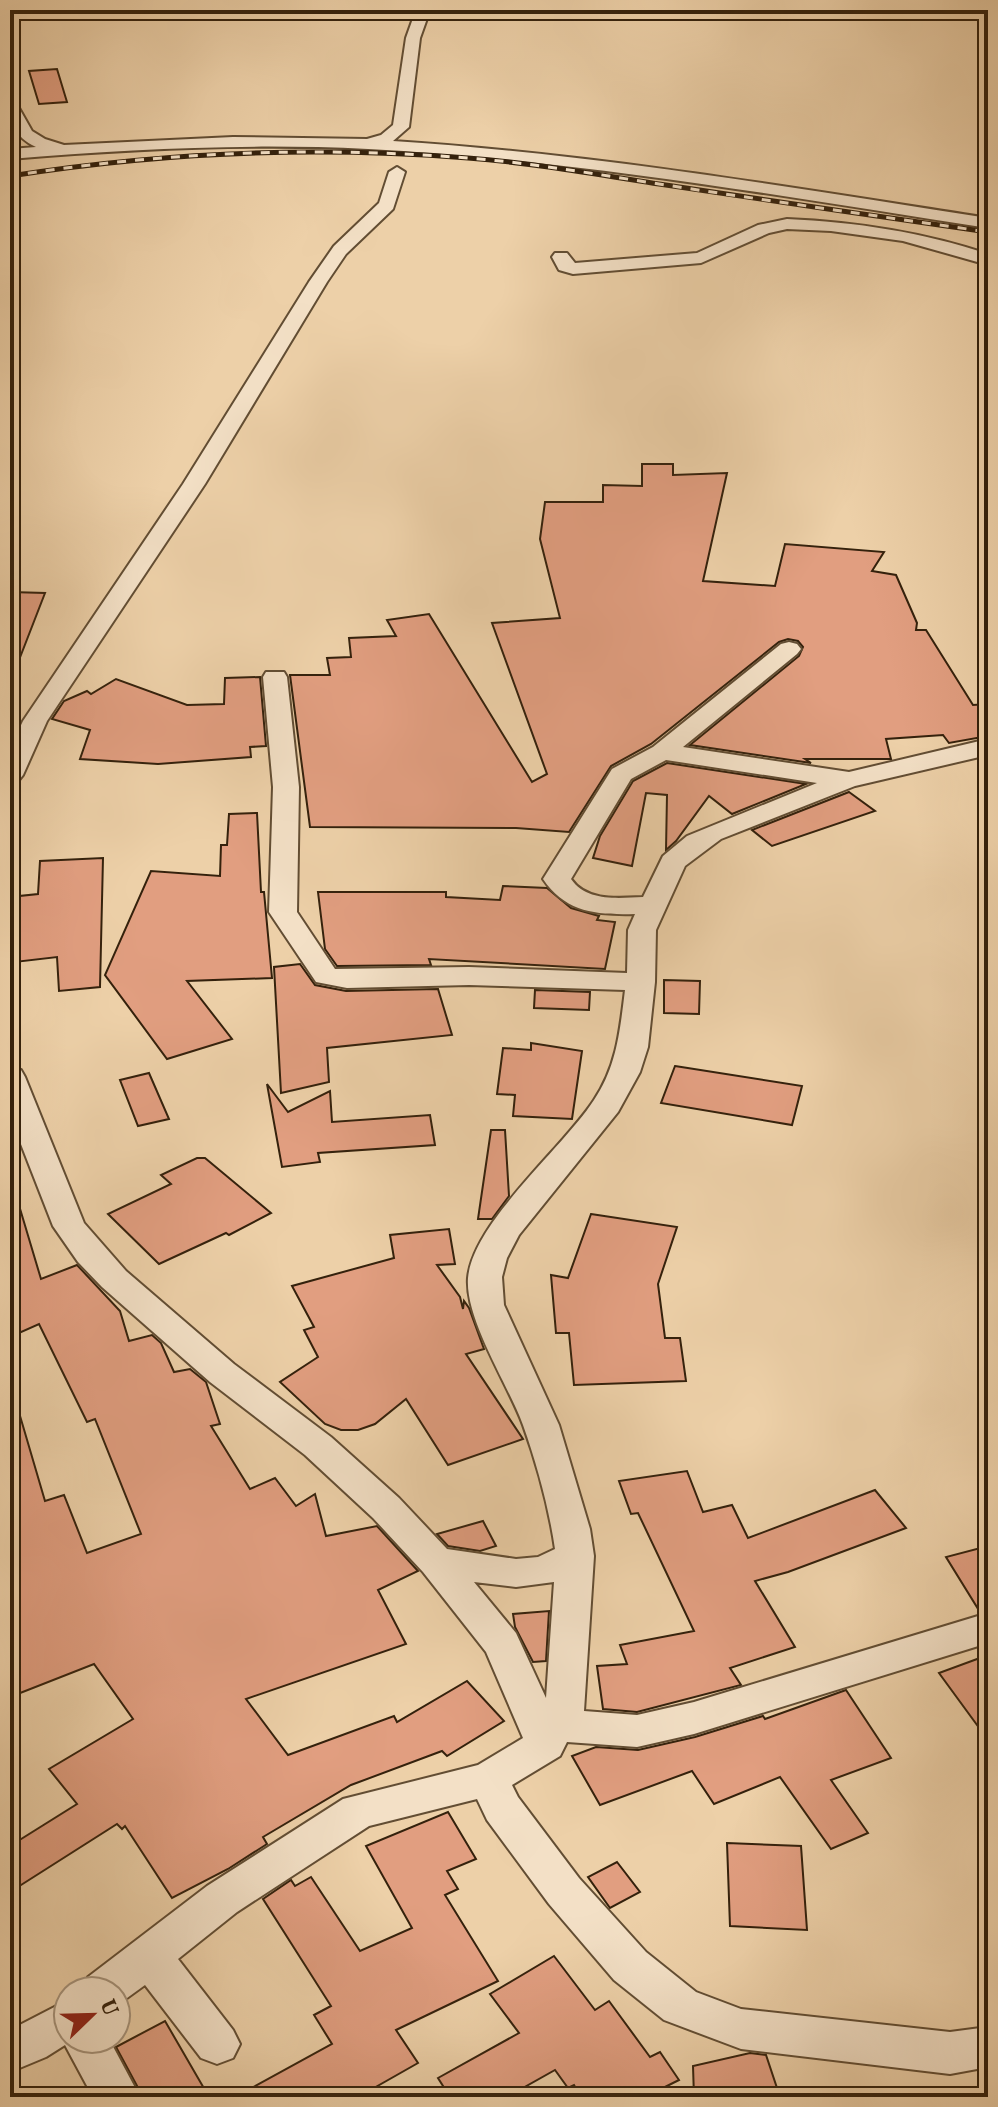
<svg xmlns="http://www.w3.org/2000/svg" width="998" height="2107" font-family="Vollkorn,serif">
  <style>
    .building { fill: #e19e80; stroke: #34210c; stroke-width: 2 }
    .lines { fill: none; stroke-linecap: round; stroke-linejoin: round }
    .minor-casing { stroke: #624d33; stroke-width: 4 }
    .minor { fill: #f3e0c6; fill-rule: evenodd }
    .rail-casing { stroke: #34210c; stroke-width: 5 }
    .rail { stroke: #f3e0c6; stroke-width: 3; stroke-dasharray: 9; stroke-linecap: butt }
  </style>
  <rect width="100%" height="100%" fill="#edd0a8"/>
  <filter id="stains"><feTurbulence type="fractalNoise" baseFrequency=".0025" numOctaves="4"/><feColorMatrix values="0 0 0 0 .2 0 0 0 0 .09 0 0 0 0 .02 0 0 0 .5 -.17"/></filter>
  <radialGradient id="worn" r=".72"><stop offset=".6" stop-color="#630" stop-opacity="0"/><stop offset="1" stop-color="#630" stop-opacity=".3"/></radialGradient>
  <g class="building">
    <polygon points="57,69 67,102 39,104 29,71"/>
    <polygon points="642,464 673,464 673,475 727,473 703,581 775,586 785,544 884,552 872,571 896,575 917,623 916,630 926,630 973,705 988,704 988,736 949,743 943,735 886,739 891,759 805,759 811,763 690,745 799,656 803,647 798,641 788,639 779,642 651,744 611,766 569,832 516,828 310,827 290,675 330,675 327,658 351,657 349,638 396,636 387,620 429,614 532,782 547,774 492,623 560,618 540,539 545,502 603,502 603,485 642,486"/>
    <polygon points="10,592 45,593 12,678 10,678"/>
    <polygon points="260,677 266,746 250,747 251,757 158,764 80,759 90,730 52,719 64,701 87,691 91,694 116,679 187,705 224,704 225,678"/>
    <polygon points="667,763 806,784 732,814 709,796 676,841 666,850 667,795 646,793 632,866 593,858 600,836 633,781"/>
    <polygon points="849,792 875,811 772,846 752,830"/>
    <polygon points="257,813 261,892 264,892 272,978 187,981 232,1039 167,1059 105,975 151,871 220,876 221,845 227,845 229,814"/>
    <polygon points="103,858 100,987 59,991 57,957 15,962 10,897 38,894 40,861"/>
    <polygon points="503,886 547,888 571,908 599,916 597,920 615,922 605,969 429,959 431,965 337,966 325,949 318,892 446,892 446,897 500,900"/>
    <polygon points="300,964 315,985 346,991 438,989 452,1035 327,1048 329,1082 281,1093 274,967"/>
    <polygon points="664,980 700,981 699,1014 664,1013"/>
    <polygon points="535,990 590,992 589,1010 534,1008"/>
    <polygon points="531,1043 582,1051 572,1119 513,1116 515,1095 497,1094 503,1048 531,1050"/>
    <polygon points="675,1066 802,1086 792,1125 661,1103"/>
    <polygon points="149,1073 169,1119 138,1126 120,1080"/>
    <polygon points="267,1084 288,1112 330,1091 332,1122 430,1115 435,1145 318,1153 320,1162 282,1167"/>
    <polygon points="491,1130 505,1130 509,1196 492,1219 478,1219"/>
    <polygon points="197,1158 205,1158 271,1213 229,1235 226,1233 159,1264 108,1214 171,1184 161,1175"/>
    <polygon points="18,1202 41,1279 77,1265 120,1311 129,1341 152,1335 161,1343 174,1372 190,1369 206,1382 220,1424 211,1426 250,1489 275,1478 296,1506 315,1494 326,1536 377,1526 418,1571 378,1590 406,1644 246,1699 288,1755 394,1716 397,1722 467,1681 504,1721 447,1756 442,1751 351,1785 263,1837 267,1844 228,1869 172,1898 125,1826 122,1829 117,1824 10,1892 10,1846 77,1804 49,1769 133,1719 94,1664 10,1697 10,1410 18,1409 45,1501 64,1495 87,1553 141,1534 95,1419 87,1422 39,1324 10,1337 10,1203"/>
    <polygon points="591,1214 677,1227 658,1284 665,1338 680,1338 686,1381 574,1385 569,1333 556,1333 551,1275 568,1278"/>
    <polygon points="449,1229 455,1264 437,1265 460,1297 463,1309 464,1301 469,1308 484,1349 466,1354 523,1439 448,1465 406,1399 375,1424 358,1430 341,1430 325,1424 280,1382 318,1357 304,1330 314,1327 292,1286 394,1258 390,1235"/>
    <polygon points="687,1471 703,1512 732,1505 748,1538 875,1490 906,1528 788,1572 755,1581 795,1647 730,1668 741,1685 637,1712 603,1709 597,1666 627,1664 620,1645 694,1631 638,1513 631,1514 619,1481"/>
    <polygon points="483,1521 496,1546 480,1551 448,1546 437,1534"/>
    <polygon points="988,1546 988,1610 980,1612 946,1557"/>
    <polygon points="549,1611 546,1661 533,1662 515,1627 513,1614"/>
    <polygon points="988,1655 988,1740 939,1673"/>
    <polygon points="846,1690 891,1758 831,1780 868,1833 831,1849 780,1777 714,1804 692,1771 600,1805 572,1756 596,1747 638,1750 695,1737 763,1716 765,1719"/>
    <polygon points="448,1812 476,1859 447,1871 458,1889 445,1895 498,1981 396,2030 418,2063 358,2097 235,2097 332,2044 314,2015 331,2006 263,1899 291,1880 295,1886 311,1877 360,1951 412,1928 366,1846"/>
    <polygon points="727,1843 801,1846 807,1930 730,1926"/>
    <polygon points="617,1862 640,1892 610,1908 588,1877"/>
    <polygon points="554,1956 595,2010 609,2001 650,2057 660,2052 679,2080 645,2097 581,2097 574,2085 568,2088 555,2070 507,2097 450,2097 438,2078 519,2033 490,1994"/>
    <polygon points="165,2021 209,2097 143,2097 116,2047"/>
    <polygon points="750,2053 766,2055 780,2097 694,2097 693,2066"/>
  </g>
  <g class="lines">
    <defs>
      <g id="minor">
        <path d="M416,10H430L420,38L409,127L393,141C593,154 790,187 988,218V228C782,196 576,160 368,149C248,143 129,149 10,159V149L36,147C14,137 10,122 10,99L15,101L32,131L45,139L64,145L233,137L367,139L381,135L393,125L406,38Z"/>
        <polygon points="397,167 405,172 393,209 346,254 327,282 205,484 47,721 23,775 19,780 10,783 10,748 23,721 183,484 309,282 334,246 379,203 389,172"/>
        <path d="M787,219C856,222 922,232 988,254V265L903,241L831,231L787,229L769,233L701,263L573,274L559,270L552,257L555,253H567L575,263L697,253L758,225Z"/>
        <path d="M789,642L797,644L801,649L797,654L683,747L849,772L988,739V755L855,786L721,839L685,866L656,930L655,982L648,1047L640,1072L618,1112L519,1235L507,1258L502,1277L504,1305L559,1425L590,1529L594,1556L584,1711L637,1715L694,1702L988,1613V1643L694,1734L637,1747L567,1742L560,1756L512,1785L518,1797L579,1878L646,1952L696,1992L741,2009L950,2032L988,2027V2067L950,2074L741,2049L664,2020L614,1980L549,1904L487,1820L477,1799L369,1826L237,1912L178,1959L233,2030L240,2044L233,2058L217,2064L201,2058L145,1985L116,2006V1991H82L88,1977L207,1886L343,1799L478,1765L523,1738L486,1652L423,1572L373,1518L305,1455L210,1382L102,1287L78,1262L53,1226L10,1116V1068L21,1070L25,1077L84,1223L126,1271L234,1364L331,1437L399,1498L447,1549L516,1559L538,1557L555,1549C549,1508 537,1464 523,1425C508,1384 465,1320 468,1278C473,1222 563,1148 594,1100C617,1066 620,1030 625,990L469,985L347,988L316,982L269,912L273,787L263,677L266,672H284L287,677L299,787L297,912L335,969L469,967L627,973L628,930L635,914C597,915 566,913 543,879L612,769L653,747L781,644ZM666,760L817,783L687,836L663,856L643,897C618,898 587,902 571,879L631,779ZM474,1582L516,1587L554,1582L546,1698L516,1633Z"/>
        <polygon points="68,2000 68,2039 109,2039 140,2097 93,2097 65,2045 46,2057 10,2072 10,2030"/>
      </g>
    </defs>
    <use href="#minor" class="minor-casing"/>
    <use href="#minor" class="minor"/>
    <defs>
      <path id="rail" d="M10,176C162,152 314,146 468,158C532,163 595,174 659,184C769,201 878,216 988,232"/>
    </defs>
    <use href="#rail" class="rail-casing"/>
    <use href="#rail" class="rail"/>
  </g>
  <rect width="998" height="2107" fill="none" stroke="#edd0a8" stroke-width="40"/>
  <rect x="12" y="12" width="974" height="2083" fill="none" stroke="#34210c" stroke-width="4"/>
  <rect x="20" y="20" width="958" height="2067" fill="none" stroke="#34210c" stroke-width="2"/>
  <g transform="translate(92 2015) rotate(67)"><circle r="38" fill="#f3e0c6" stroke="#a7947c" stroke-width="2"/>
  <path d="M0-6L14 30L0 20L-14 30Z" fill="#8f2418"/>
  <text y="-12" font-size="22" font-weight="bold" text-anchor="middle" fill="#34210c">U</text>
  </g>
  <rect width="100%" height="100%" filter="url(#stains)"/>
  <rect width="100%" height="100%" fill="url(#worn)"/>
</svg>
